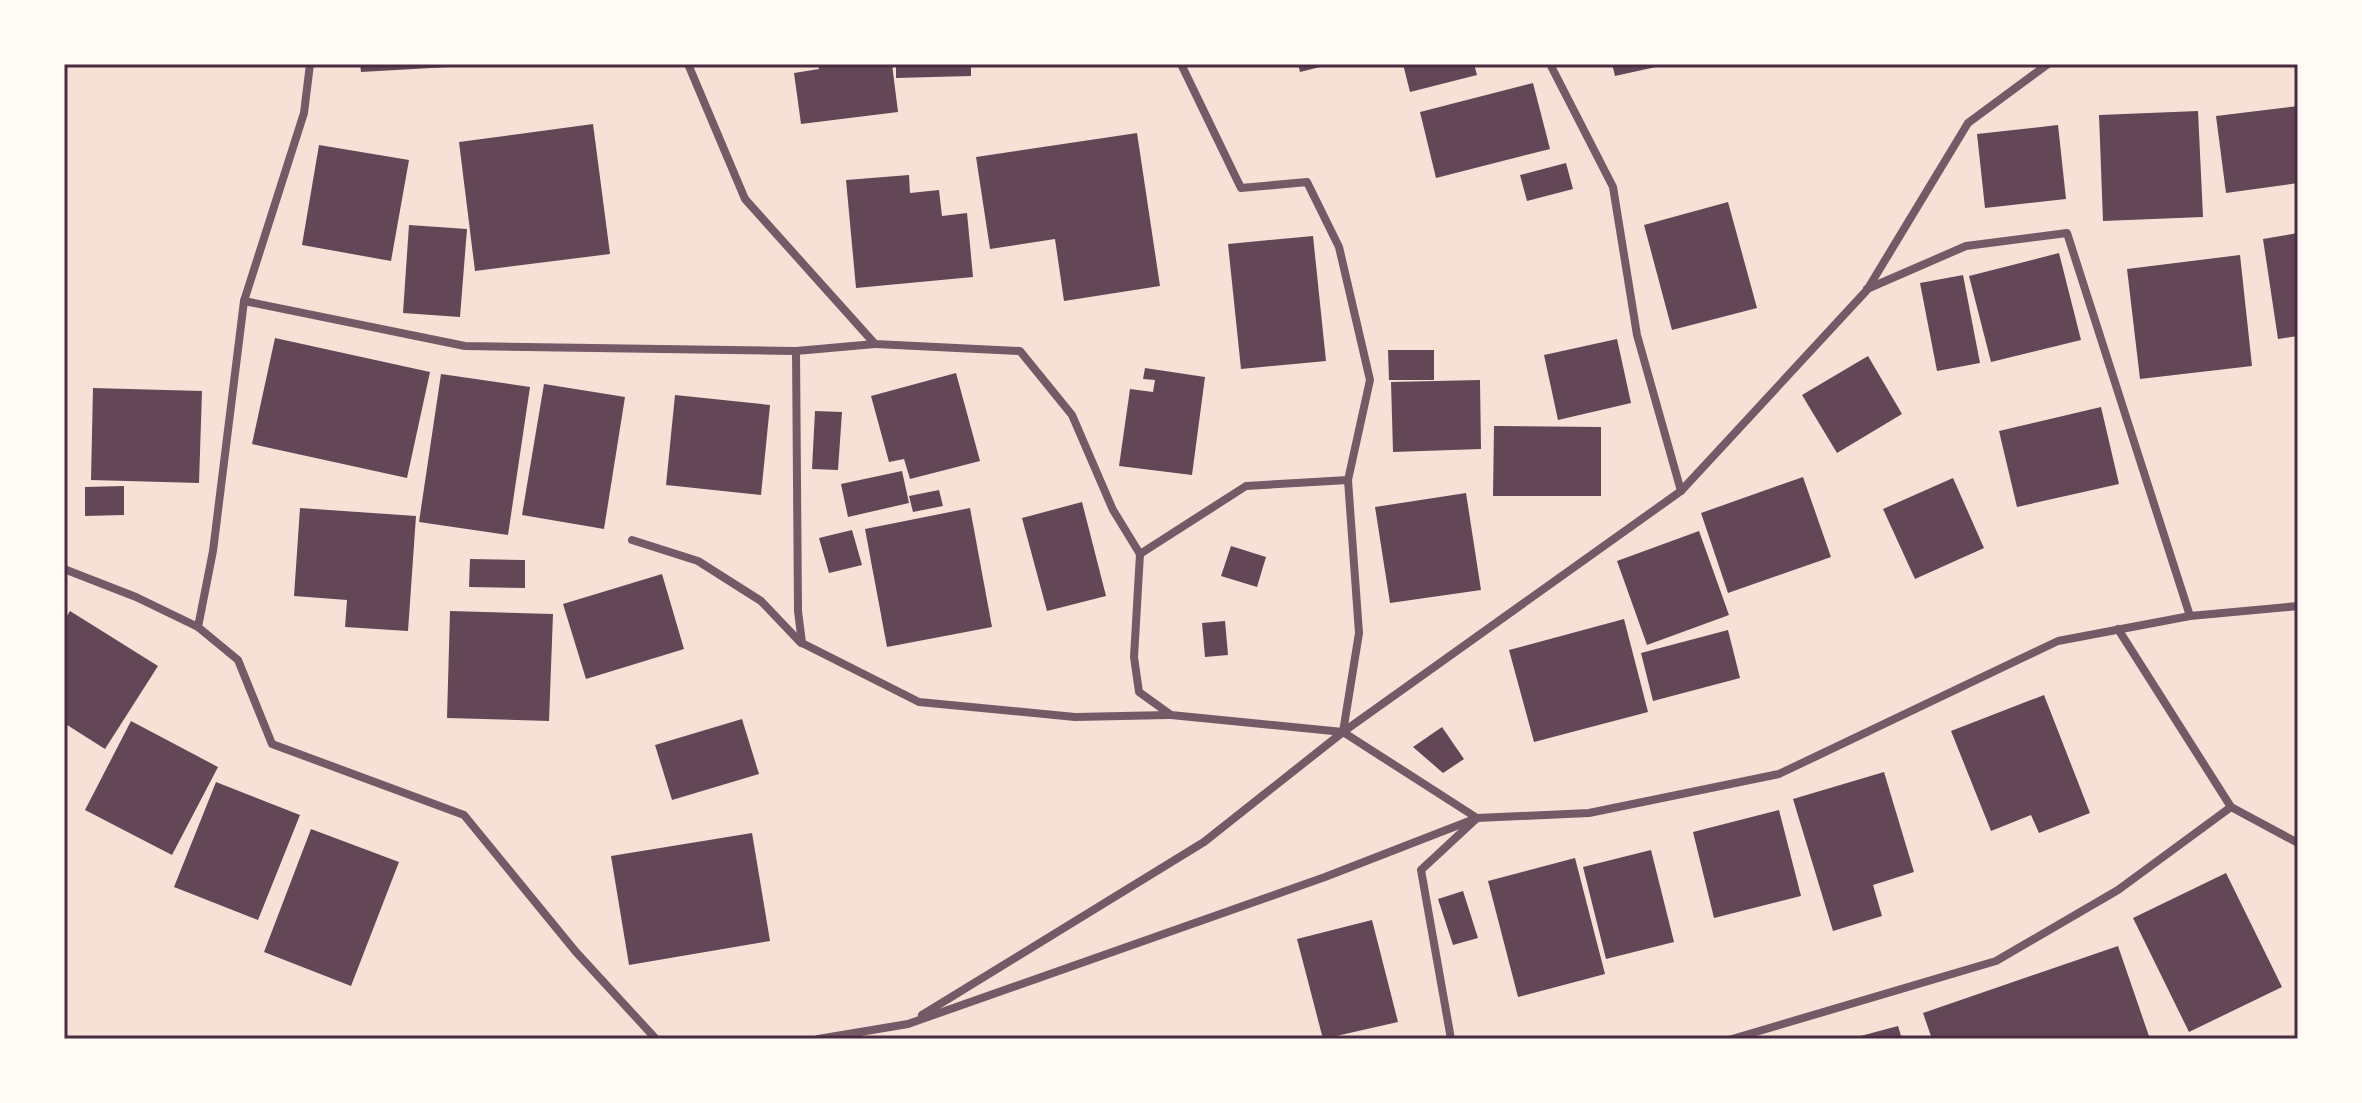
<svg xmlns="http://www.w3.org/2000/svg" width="2362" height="1103" font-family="Commissioner,sans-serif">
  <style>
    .building { fill: #644757 }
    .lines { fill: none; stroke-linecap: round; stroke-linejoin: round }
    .minor { stroke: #755966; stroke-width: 8 }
    .neatline { fill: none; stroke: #4a2c40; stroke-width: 3 }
  </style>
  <rect width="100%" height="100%" fill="#f7e1d7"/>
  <g class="building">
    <polygon points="360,64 449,64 449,67 361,72"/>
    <polygon points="818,64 892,64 898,112 801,124 794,73 819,69"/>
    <polygon points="896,64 971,64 971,76 896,78"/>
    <polygon points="1298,64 1328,64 1328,65 1300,72"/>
    <polygon points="1403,64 1474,64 1477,75 1410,92"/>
    <polygon points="1612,64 1665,64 1665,65 1615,76"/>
    <polygon points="1533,83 1550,149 1436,178 1420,112"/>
    <polygon points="2298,106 2298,183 2226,193 2216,116"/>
    <polygon points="2198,111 2203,217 2103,221 2099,115"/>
    <polygon points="593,124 610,254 475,271 459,142"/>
    <polygon points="2058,125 2066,199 1985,208 1977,134"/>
    <polygon points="1137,133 1160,286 1064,301 1055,239 990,249 976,157"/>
    <polygon points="319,145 409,160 391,261 302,245"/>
    <polygon points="1566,163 1573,189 1527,201 1520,175"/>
    <polygon points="909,175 910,193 939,190 942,216 967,213 973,277 856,288 846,180"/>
    <polygon points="1728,202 1757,308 1672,330 1644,225"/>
    <polygon points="409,225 467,229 460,317 403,313"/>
    <polygon points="2298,233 2298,336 2278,339 2263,239"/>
    <polygon points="1313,236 1326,361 1241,369 1228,244"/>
    <polygon points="2059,253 2081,340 1991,362 1969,276"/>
    <polygon points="2240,255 2252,366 2140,379 2127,269"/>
    <polygon points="1963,275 1980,363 1937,371 1920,283"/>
    <polygon points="275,338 430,372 407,478 252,444"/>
    <polygon points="1617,339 1631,403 1558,420 1544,355"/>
    <polygon points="1388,350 1434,350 1434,380 1389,380"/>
    <polygon points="1868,356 1902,414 1837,453 1802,395"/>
    <polygon points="1145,368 1205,377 1192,475 1119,466 1130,389 1153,392 1155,380 1143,379"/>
    <polygon points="956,373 980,461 910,479 904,459 889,462 871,396"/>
    <polygon points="441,374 530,387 508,535 419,522"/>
    <polygon points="1480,380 1481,449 1393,452 1391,382"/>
    <polygon points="544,384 625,397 604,529 522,515"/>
    <polygon points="93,388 202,391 199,483 91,480"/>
    <polygon points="675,395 770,405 761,495 666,485"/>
    <polygon points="2101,407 2119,484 2017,507 1999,431"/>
    <polygon points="815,411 842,412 838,470 812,469"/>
    <polygon points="1494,426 1601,427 1601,496 1493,496"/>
    <polygon points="902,471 909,503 848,517 841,484"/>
    <polygon points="1803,477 1831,557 1728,593 1701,513"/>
    <polygon points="1953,478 1984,548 1915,579 1883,509"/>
    <polygon points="124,486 124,515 85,516 85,487"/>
    <polygon points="939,490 943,506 913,512 909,496"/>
    <polygon points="1466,493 1481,590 1390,603 1375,507"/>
    <polygon points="1082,502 1106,596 1047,611 1022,518"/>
    <polygon points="300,508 416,516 408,631 345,627 347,600 294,596"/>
    <polygon points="970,508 992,627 887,647 865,529"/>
    <polygon points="852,530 862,565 829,573 819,538"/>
    <polygon points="1699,531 1729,615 1647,645 1617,561"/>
    <polygon points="1231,546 1266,557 1257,587 1221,576"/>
    <polygon points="470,559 525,560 525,588 469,587"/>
    <polygon points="662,574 684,649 586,679 563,604"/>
    <polygon points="70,611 158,666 105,749 64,723 64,621"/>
    <polygon points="450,611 553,614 549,721 447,718"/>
    <polygon points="1624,619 1648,712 1534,742 1509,650"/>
    <polygon points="1225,621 1228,655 1205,657 1202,623"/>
    <polygon points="1728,630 1740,678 1653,701 1641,653"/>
    <polygon points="2044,695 2090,813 2039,833 2031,815 1991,831 1951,731"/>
    <polygon points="742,719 759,774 672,800 655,745"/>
    <polygon points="131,721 218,767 172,855 85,810"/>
    <polygon points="1442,727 1464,759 1443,773 1413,747"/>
    <polygon points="1884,772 1914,872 1873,885 1882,916 1833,931 1793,799"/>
    <polygon points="216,782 300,815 258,920 174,887"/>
    <polygon points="1779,810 1801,896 1714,918 1693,832"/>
    <polygon points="311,829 399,862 351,986 264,952"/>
    <polygon points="752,833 770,941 629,965 611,856"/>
    <polygon points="1651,850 1674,942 1606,959 1583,867"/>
    <polygon points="1575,858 1605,974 1518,997 1488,881"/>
    <polygon points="2226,873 2282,987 2189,1032 2133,918"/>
    <polygon points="1463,891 1478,938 1453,945 1438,899"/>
    <polygon points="1372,920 1398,1022 1323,1039 1297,939"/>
    <polygon points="2118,946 2150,1039 1932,1039 1923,1013"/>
    <polygon points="1898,1026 1902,1039 1853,1039 1853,1038"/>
  </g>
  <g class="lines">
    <g class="minor">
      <polyline points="310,64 304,113 244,301 213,551 198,627 238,660 272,744 464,815 576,952 656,1039"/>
      <polyline points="688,64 745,199 875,344 1020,351 1072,415 1113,510 1140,554 1134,657 1139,692 1171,715 1343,732 1477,818 1421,870 1451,1039"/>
      <polyline points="1550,64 1613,187 1637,335 1681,491"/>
      <polyline points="1867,289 1966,246 2067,233 2190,616"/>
      <polyline points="244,301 465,346 796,351 875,344"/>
      <polyline points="796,351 798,611 802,643 919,702 1075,717 1169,715"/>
      <polyline points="632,540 698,561 761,601 801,643"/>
      <polyline points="1140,554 1246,486 1348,480 1370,380 1339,247 1307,182 1241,188 1181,64"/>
      <polyline points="64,569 136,597 198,627"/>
      <polyline points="2118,629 2231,807 2298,843"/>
      <polyline points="1343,732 1359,633 1348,480"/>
      <polyline points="922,1015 1204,842 1343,732 1681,491 1867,290 1968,123 2048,64"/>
      <polyline points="818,1039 908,1024 1325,877 1477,818 1589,813 1779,774 2058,641 2190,616 2298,606"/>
      <polyline points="1732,1039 1996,961 2118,890 2231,807"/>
    </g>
  </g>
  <rect width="2362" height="1103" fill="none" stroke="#fffaf5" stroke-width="132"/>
  <rect x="66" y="66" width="2230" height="971" class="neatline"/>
</svg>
